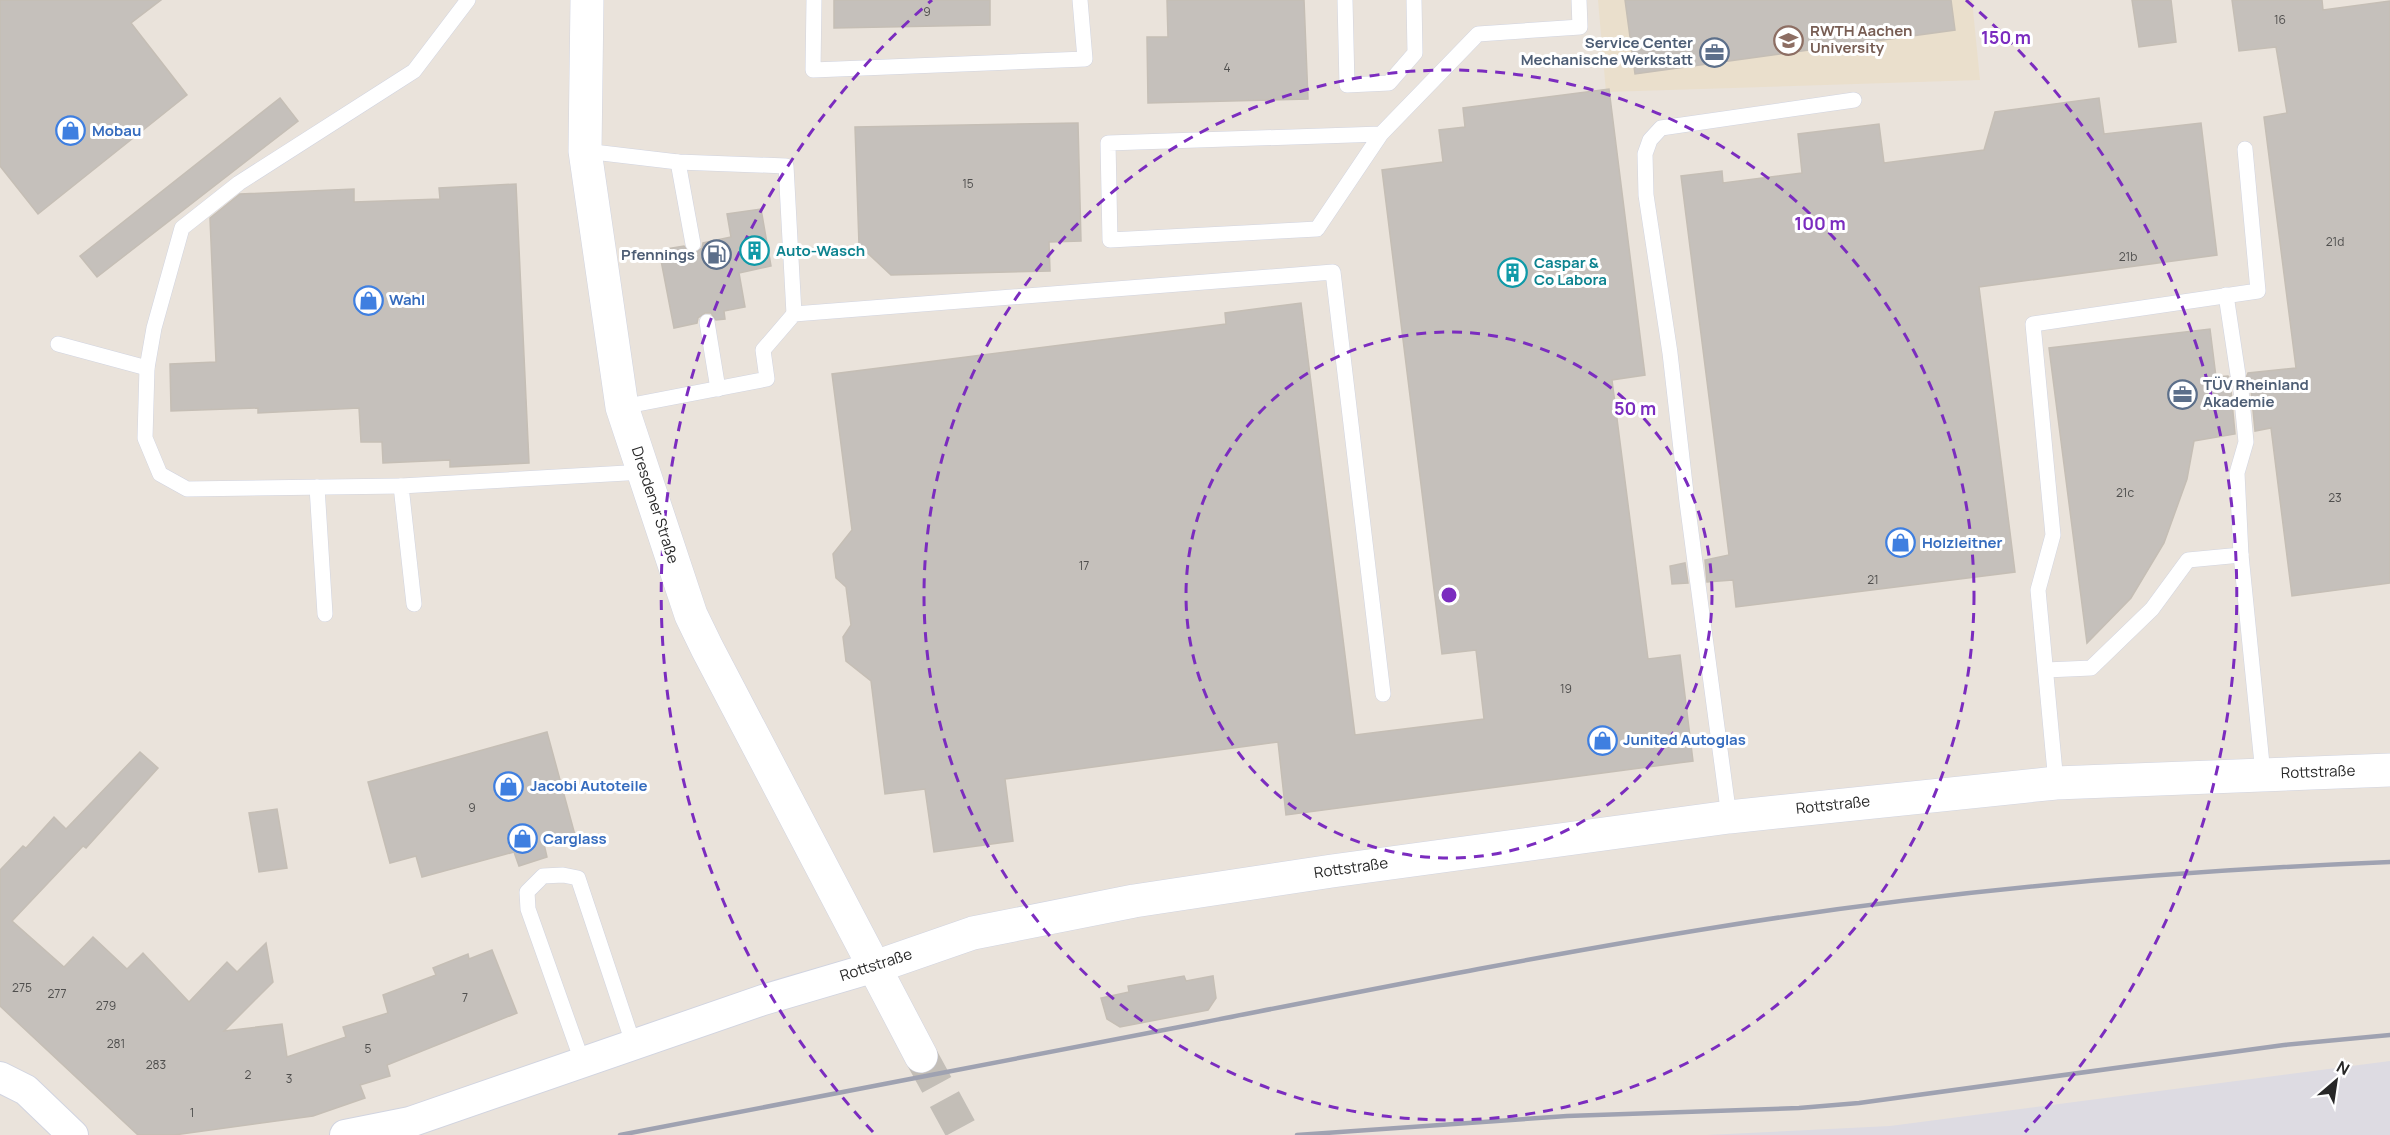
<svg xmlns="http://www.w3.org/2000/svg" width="2390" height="1135" font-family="Manrope,sans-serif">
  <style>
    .industrial { fill: #dddbe2 }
    .education { fill: #eadfcc }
    .building { fill: #c5c0bb; stroke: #c5beb5; stroke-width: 1.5 }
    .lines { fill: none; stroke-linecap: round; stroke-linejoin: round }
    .tertiary-tunnel { stroke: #c3beb7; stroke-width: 33; stroke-dasharray: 33 16; stroke-linecap: butt }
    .service-casing { stroke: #d1d4e0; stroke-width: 16 }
    .minor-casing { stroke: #d1d4e0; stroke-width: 32 }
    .tertiary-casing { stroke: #d1d4e0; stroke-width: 34 }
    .service { stroke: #fff; stroke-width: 15 }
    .minor { stroke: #fff; stroke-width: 30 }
    .tertiary { stroke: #fff; stroke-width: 33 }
    .rail { stroke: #9fa2b1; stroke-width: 4.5 }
    .ring { fill: none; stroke: #7b2cbf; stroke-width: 3; stroke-dasharray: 10 8 }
    .labels { text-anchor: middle; stroke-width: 6; stroke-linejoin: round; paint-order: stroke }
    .number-label { font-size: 12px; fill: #4f4e4d }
    .education-label { font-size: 15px; font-weight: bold; fill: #785e54; stroke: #fff; text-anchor: start }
    .service-label { font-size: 15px; font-weight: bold; fill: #4e5e75; stroke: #fff; text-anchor: end }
    .shop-label { font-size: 15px; font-weight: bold; fill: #366cbe; stroke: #fff; text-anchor: start }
    .culture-label { font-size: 15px; font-weight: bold; fill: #0d838f; stroke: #fff; text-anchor: start }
    .street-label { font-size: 15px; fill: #282828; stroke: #fff }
    .centre { fill: #7b2cbf; stroke: #fff; stroke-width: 3 }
    .ring-label { font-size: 18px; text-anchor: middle; font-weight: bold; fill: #7b2cbf; stroke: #fff; stroke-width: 6; stroke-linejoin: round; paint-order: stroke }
  </style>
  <rect width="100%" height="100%" fill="#eae3db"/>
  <polygon class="industrial" points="2390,1061 2390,1135 1706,1135 1890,1126"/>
  <polygon class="education" points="1598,0 1972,0 1980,80 1606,92"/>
  <g class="building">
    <polygon points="0,0 161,0 131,23 187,95 38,214 0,166"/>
    <polygon points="834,0 990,0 990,25 834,28"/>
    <polygon points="1167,0 1304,0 1308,99 1148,103 1147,37 1168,37"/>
    <polygon points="1625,0 1951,0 1955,30 1635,74"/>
    <polygon points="2132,0 2171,0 2176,42 2139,47"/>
    <polygon points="2232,0 2322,0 2323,10 2390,1 2390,583 2292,596 2271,428 2255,431 2251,389 2245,381 2248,373 2296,368 2264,117 2287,113 2276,47 2239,51"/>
    <polygon points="1609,89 1645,375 1612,380 1648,659 1680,655 1693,761 1286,815 1278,742 1005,779 1013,841 934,852 925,789 885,794 871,681 846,661 843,637 851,625 846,587 836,578 833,554 852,530 832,374 1226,324 1225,313 1301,303 1355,735 1484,719 1476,650 1442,654 1382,170 1443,162 1439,130 1465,127 1463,108"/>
    <polygon points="280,98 298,121 97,277 80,256"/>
    <polygon points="2099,98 2104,134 2201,123 2217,255 1979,287 2015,572 1736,607 1733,580 1707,582 1705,560 1729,555 1681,176 1722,171 1723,183 1802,173 1798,134 1879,124 1884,163 1984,150 1995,112"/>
    <polygon points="1078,123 1081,241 1049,242 1050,271 891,275 859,245 855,127"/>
    <polygon points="516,184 529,463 450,467 450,460 383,463 382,442 361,442 359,408 258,413 258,408 171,411 170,364 216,362 210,218 240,194 354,189 354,202 440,199 439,188"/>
    <polygon points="761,209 771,266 739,273 745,307 724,311 725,319 716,320 711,313 705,313 698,318 697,323 674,328 659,250 684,246 689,253 695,253 702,248 703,243 731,237 727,214"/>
    <polygon points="2210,329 2216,377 2228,376 2234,384 2231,391 2235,434 2194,441 2187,479 2164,543 2131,598 2087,643 2049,348"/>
    <polygon points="1685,563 1688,583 1672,584 1670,566"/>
    <polygon points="547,732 575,835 544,844 547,857 519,866 514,852 422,877 416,856 390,863 368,782"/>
    <polygon points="140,752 158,768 86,848 83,846 12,921 64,967 93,937 127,969 143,953 189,1002 227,962 237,972 266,943 273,982 224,1031 282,1024 287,1057 346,1037 343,1027 388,1013 383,995 436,975 433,968 468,954 469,959 492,950 517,1013 387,1065 390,1076 360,1085 365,1098 313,1116 174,1135 138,1135 0,1006 0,870 23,846 26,848 54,817 66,829"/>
    <polygon points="277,809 287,868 259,872 249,813"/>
    <polygon points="1184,976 1186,981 1213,976 1216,998 1208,1010 1120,1027 1107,1019 1101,998 1129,992 1128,986"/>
  </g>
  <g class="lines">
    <polyline class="tertiary-tunnel" points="921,1056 964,1135"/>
    <defs>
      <g id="service">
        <polyline points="814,0 813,70 1085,59 1080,0"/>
        <polyline points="1345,0 1347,85 1389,83 1415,53 1414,0"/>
        <polyline points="1381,134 1108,143 1110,240 1317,229 1381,134 1478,34 1580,27 1579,0"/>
        <polyline points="585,151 678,162 786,166 794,314"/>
        <polyline points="678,162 693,244"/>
        <polyline points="2226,295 2238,375"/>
        <polyline points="707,322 718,389"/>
        <polyline points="58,344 147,368"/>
        <polyline points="2241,390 2246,442 2237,473 2241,555 2263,774"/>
        <polyline points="622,407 767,379 763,350 794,314 1333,272 1383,694"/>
        <polyline points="401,486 187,489 160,474 145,438 147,368 154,328 182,228 239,183 414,71 468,0"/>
        <polyline points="317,487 325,614"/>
        <polyline points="414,604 401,486 644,472"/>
        <polyline points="2046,670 2091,668 2152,609 2188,560 2241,555"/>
        <polyline points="2056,783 2038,590 2053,535 2033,324 2258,291 2245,149"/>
        <polyline points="1729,817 1687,502 1670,353 1646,195 1645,154 1650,140 1661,128 1854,100"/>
        <polyline points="582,1061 528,909 527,892 543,876 563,875 578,878 633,1043"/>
      </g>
      <g id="minor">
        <polyline points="0,1077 26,1090 73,1135"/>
        <polyline points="345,1135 410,1122 763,1000 875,967"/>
      </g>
      <g id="tertiary">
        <polyline points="587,0 585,151 622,407 691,615 707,648 921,1056"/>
        <polyline points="875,967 973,933 1134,901 1332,871 1729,817 2056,783 2390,770"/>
      </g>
    </defs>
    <use href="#service" class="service-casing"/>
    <use href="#minor" class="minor-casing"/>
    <use href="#tertiary" class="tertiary-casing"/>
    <use href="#service" class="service"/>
    <use href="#minor" class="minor"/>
    <use href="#tertiary" class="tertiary"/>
    <g class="rail">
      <path d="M620,1135C812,1098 1003,1061 1195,1024C1369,990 1543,955 1718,927C1940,891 2165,871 2390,862"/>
      <polyline points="1297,1135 1567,1116 1799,1108 1859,1103 2284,1045 2390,1035"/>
    </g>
  </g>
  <g class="ring">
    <circle cx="1449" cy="595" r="263"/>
    <circle cx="1449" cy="595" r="525"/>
    <path d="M873 1132A788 788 0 0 1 932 0M1966 0A788 788 0 0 1 2025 1132"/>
  </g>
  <defs>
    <symbol id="university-ring" viewBox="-11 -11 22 22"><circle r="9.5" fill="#fff" stroke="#8d6e63" stroke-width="1.5"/><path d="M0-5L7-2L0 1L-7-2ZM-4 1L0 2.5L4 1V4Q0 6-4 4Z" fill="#8d6e63"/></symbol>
    <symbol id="office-ring" viewBox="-11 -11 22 22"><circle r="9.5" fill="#fff" stroke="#5c6f8a" stroke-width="1.5"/><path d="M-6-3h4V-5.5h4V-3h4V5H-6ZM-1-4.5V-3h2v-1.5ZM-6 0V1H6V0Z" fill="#5c6f8a"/></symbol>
    <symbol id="shop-ring" viewBox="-11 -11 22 22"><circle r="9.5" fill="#fff" stroke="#3f7fe0" stroke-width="1.5"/><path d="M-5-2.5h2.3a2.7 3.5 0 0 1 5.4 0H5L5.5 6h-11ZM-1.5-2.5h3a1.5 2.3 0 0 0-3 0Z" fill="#3f7fe0"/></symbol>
    <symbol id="building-ring" viewBox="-11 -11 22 22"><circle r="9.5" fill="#fff" stroke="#0f9aa8" stroke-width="1.5"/><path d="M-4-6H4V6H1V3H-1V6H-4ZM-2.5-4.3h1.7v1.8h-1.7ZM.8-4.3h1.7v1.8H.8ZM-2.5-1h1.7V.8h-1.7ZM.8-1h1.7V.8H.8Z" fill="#0f9aa8"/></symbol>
    <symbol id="fuel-ring" viewBox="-11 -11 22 22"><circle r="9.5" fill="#fff" stroke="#5c6f8a" stroke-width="1.5"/><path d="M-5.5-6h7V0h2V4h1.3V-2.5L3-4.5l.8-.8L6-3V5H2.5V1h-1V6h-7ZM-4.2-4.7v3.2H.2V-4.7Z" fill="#5c6f8a"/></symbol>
  </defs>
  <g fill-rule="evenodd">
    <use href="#university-ring" x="1772" y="24" width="33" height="33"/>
    <use href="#office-ring" x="1698" y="36" width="33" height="33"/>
    <use href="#shop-ring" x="54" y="114" width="33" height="33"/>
    <use href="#building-ring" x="738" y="234" width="33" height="33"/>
    <use href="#fuel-ring" x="700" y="238" width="33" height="33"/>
    <use href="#building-ring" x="1496" y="256" width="33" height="33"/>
    <use href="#shop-ring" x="352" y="284" width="33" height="33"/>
    <use href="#office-ring" x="2166" y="378" width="33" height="33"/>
    <use href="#shop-ring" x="1884" y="526" width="33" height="33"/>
    <use href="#shop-ring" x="1586" y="724" width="33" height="33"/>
    <use href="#shop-ring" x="492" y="770" width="33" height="33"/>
    <use href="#shop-ring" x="506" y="822" width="33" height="33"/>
  </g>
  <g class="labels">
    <g class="number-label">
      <text x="927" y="16">9</text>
      <text x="2280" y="24">16</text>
      <text x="1227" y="72">4</text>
      <text x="968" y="188">15</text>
      <text x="2335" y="246">21d</text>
      <text x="2128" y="261">21b</text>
      <text x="2125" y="497">21c</text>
      <text x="2335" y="502">23</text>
      <text x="1084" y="570">17</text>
      <text x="1873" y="584">21</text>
      <text x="1566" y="693">19</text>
      <text x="472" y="812">9</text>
      <text x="22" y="992">275</text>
      <text x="57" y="998">277</text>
      <text x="465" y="1002">7</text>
      <text x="106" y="1010">279</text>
      <text x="116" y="1048">281</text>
      <text x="368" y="1053">5</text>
      <text x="156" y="1069">283</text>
      <text x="248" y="1079">2</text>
      <text x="289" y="1083">3</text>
      <text x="192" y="1117">1</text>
    </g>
    <g class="education-label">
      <text x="1810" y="36">RWTH Aachen<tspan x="1810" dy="17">University</tspan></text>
    </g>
    <g class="service-label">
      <text x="1693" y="48">Service Center<tspan x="1693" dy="17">Mechanische Werkstatt</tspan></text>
      <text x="695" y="260">Pfennings</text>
      <text x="2203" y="390" text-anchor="start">TÜV Rheinland<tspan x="2203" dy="17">Akademie</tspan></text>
    </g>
    <g class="shop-label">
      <text x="92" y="136">Mobau</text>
      <text x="389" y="305">Wahl</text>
      <text x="1922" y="548">Holzleitner</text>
      <text x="1623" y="745">Junited Autoglas</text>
      <text x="530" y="791">Jacobi Autoteile</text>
      <text x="543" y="844">Carglass</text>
    </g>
    <g class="culture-label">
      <text x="776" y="256">Auto-Wasch</text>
      <text x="1534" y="268">Caspar &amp;<tspan x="1534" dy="17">Co Labora</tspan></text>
    </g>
    <g class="street-label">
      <text transform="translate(655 505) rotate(72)" y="5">Dresdener Straße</text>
      <text transform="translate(2318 772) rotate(-2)" y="5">Rottstraße</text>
      <text transform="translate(1833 805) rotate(-6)" y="5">Rottstraße</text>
      <text transform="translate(1351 868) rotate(-8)" y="5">Rottstraße</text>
      <text transform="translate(876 965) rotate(-18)" y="5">Rottstraße</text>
    </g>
  </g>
  <circle cx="1449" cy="595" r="9" class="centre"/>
  <g class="ring-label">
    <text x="2006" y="44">150 m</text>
    <text x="1820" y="230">100 m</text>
    <text x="1635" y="415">50 m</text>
  </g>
  <g transform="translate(2336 1081) rotate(29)" stroke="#ffffff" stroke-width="4.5" paint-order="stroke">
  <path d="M0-4.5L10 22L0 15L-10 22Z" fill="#282828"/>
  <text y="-9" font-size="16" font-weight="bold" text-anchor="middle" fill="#282828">N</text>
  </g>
</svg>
